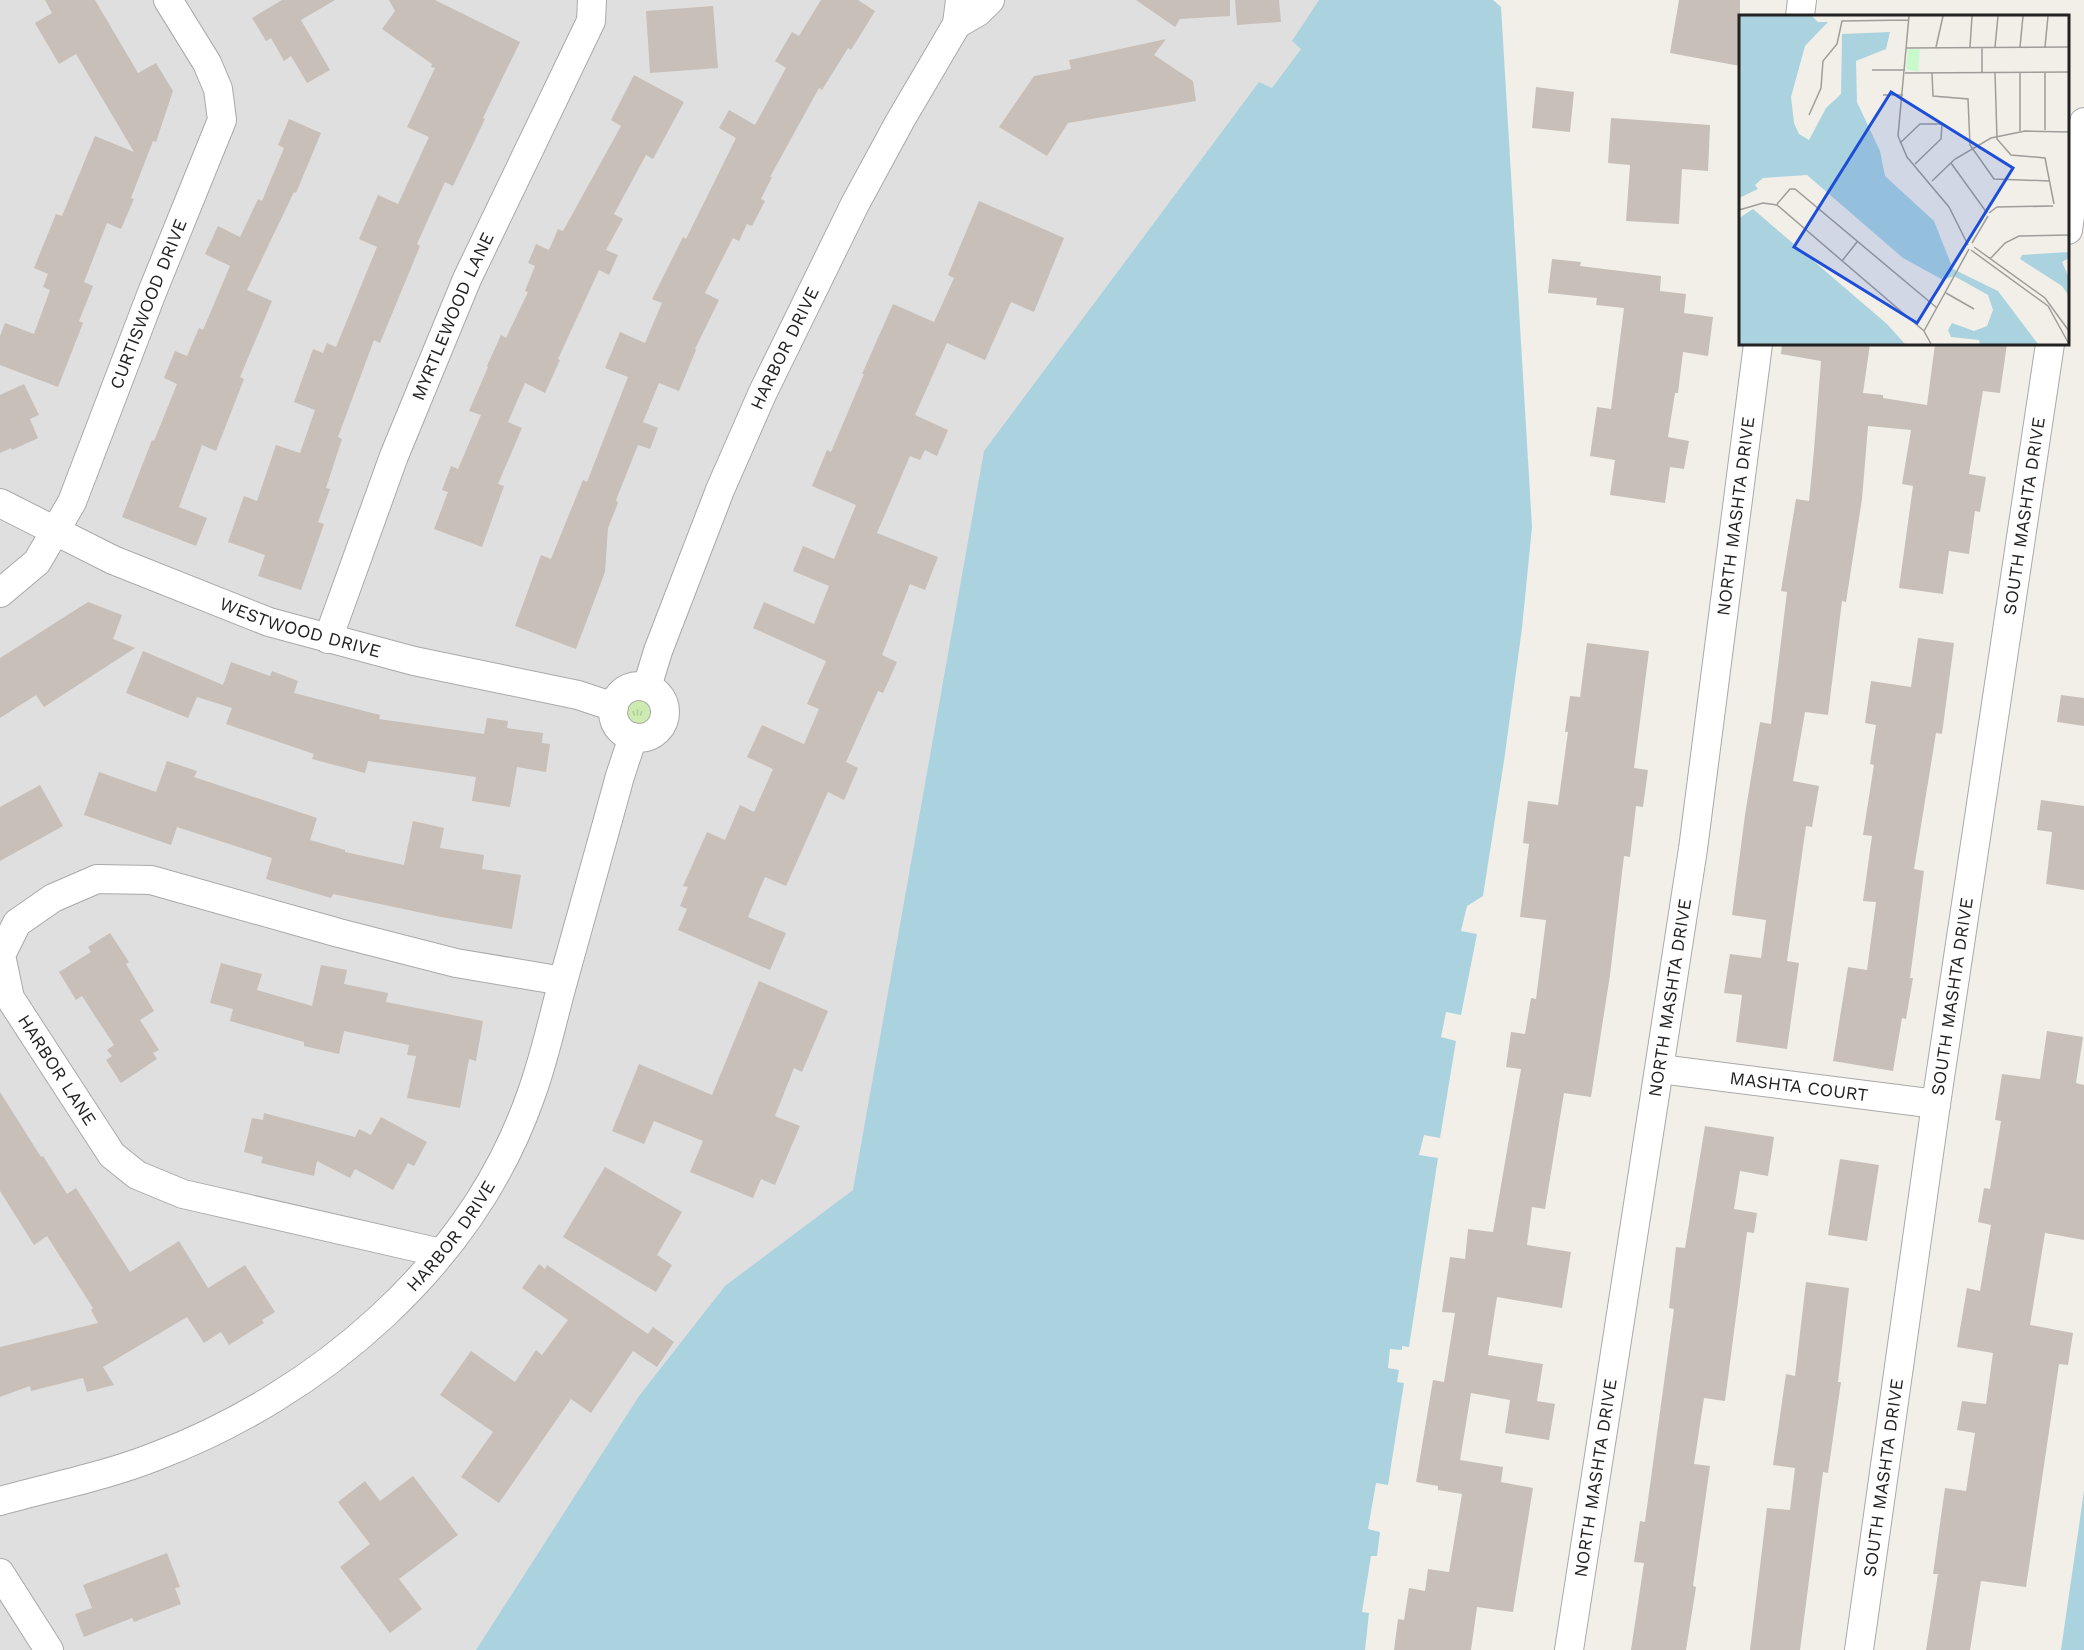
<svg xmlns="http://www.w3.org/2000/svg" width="2084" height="1650" font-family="'Work Sans',sans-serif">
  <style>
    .residential { fill: #e0dfdf }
    .grass { fill: url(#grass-tufts) }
    .water { fill: #aad3df }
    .building { fill: #c7bfb8 }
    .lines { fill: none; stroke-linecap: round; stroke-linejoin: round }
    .minor-casing { stroke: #a9a9a9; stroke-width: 30 }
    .minor { stroke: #fff; stroke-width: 28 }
    .labels { text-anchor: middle; stroke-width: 4.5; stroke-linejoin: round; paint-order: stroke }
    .street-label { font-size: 18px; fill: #222; stroke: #fff }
    .inset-road { fill: none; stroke: #9f9d99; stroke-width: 1.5 }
    .view { fill: #1d4ed8; fill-opacity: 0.15; stroke: #1d4ed8; stroke-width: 3 }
    .inset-edge { fill: none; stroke: #222; stroke-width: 3 }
  </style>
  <defs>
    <pattern id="grass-tufts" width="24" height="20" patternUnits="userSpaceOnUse" patternTransform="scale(1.5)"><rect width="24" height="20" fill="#cdebb0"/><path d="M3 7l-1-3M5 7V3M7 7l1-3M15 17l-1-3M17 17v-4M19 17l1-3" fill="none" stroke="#b0c997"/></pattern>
  </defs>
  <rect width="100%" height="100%" fill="#f2efe9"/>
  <polygon class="residential" points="0,0 1320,0 1293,41 1302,49 854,1191 477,1650 0,1650"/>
  <circle class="grass" cx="640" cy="712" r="14"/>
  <g class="water">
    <polygon points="1319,0 1493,0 1501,7 1532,527 1522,628 1504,761 1483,896 1467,906 1461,931 1477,934 1461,1015 1446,1012 1441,1037 1456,1041 1440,1138 1424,1135 1419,1155 1438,1158 1409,1347 1402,1346 1402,1350 1390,1349 1388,1368 1399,1370 1397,1382 1404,1383 1388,1485 1376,1483 1368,1529 1380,1532 1377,1556 1371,1556 1362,1612 1369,1613 1365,1650 476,1650 639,1396 725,1286 853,1190 984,451 1259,82 1272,88 1301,49 1292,41"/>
    <polygon points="2084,1490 2084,1650 2061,1650 2081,1512"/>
  </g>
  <g class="building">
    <polygon points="45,0 95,0 138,73 156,63 173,91 156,142 153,141 131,198 134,199 121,229 107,223 84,282 93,286 79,321 83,323 58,387 0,365 0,336 5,323 34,334 50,290 43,287 48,274 34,268 56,214 62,216 95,136 134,152 76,54 59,64 35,23 52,13"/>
    <polygon points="282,0 335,0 301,20 330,70 307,83 291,56 284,61 271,38 266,41 252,18"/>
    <polygon points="389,0 435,0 520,42 483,118 485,119 453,186 445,182 417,244 420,246 380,343 374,340 338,437 342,439 326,488 330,489 318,522 324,524 301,590 258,576 265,555 228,542 244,496 257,501 276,445 300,453 315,410 294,402 313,349 323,353 327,343 336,347 377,247 359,239 378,195 398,204 429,137 407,127 435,68 431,67 432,64 382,29 395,11"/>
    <polygon points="821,0 858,0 875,11 851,50 848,48 822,90 819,88 770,177 772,177 761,199 765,201 752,226 747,224 739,241 733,238 705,293 719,300 695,349 696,350 679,391 659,383 643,422 658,428 650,449 638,445 616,500 618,503 608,528 605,572 576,649 515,626 541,555 551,559 583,480 587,482 628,377 605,368 620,332 645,343 662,303 652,299 683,237 686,239 736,138 719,128 729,110 755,125 786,68 775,61 792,32 799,36"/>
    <polygon points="1136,0 1230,0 1230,16 1180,19 1175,27"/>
    <polygon points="1235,0 1279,0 1281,22 1237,25"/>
    <polygon points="1679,0 1740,0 1740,66 1670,53"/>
    <polygon points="713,6 718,68 650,73 646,11"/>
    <polygon points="1166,39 1154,55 1193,81 1196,101 1068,123 1047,156 999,127 1034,76 1071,69 1069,60"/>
    <polygon points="634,75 684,102 653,159 646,155 614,214 623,219 606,250 618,255 609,275 599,270 558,359 560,360 545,393 525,383 508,422 522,428 498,484 504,486 482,547 434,529 448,492 442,490 451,466 458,469 481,415 469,411 488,367 487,366 501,335 506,338 528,292 525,291 535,266 528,263 536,244 549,250 558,229 563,231 621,126 611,120"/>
    <polygon points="1536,87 1574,92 1570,132 1532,128"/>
    <polygon points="1611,118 1710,125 1708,171 1682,169 1679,224 1626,221 1630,165 1608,163"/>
    <polygon points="289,119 321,133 296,193 294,192 247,290 272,301 240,377 244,379 216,451 202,445 179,507 207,518 196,546 122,517 152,440 154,441 177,384 164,378 175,351 187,356 199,328 203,330 230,266 205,254 218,226 240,237 258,199 262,201 284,148 278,145"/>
    <polygon points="979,201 1064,238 1034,312 1011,302 985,360 947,343 915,415 948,430 937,456 925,450 920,460 910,456 877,533 938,557 925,590 910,584 882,655 897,662 883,693 878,691 846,762 858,768 844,800 828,792 786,886 765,877 748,917 786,933 770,970 678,930 687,909 680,906 688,887 683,886 707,832 725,840 740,805 754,812 773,769 747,757 762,725 804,744 819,709 807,704 826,661 753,628 764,602 814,624 829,586 793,571 803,546 834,559 856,505 812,486 827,450 831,452 864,374 862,374 893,304 934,322 954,278 948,275"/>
    <polygon points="1552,259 1581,262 1580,266 1661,276 1660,291 1686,294 1684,313 1713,317 1708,356 1683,352 1678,393 1675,393 1668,437 1689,441 1684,469 1670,467 1665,503 1610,495 1615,460 1590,456 1597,407 1611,409 1624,308 1596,305 1597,298 1548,293"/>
    <polygon points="1782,344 1870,344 1863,393 1883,395 1883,398 1927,405 1935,344 2007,344 2000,393 1983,391 1969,474 1986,477 1980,512 1975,511 1969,554 1949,551 1943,594 1899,588 1913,486 1902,484 1911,430 1868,426 1862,499 1846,602 1842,601 1828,715 1805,712 1793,781 1819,786 1812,827 1806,826 1787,961 1799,963 1787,1049 1736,1042 1742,995 1724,993 1730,954 1761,958 1766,920 1732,915 1745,815 1760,722 1771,724 1787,592 1781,591 1796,499 1809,501 1814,450 1821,361 1781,354"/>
    <polygon points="24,384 39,415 30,419 38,438 12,450 11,448 0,453 0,395"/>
    <polygon points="88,602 122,615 113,639 135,648 44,707 36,695 0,718 0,658"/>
    <polygon points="1918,638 1954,643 1942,734 1936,733 1914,869 1924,871 1910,978 1913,978 1906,1019 1902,1018 1893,1071 1833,1061 1848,967 1867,970 1876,902 1863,901 1872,836 1863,835 1874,765 1870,764 1876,725 1865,723 1871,681 1911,687"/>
    <polygon points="1587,643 1649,651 1634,768 1648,770 1643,807 1636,806 1630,857 1624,856 1610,975 1591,1097 1564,1093 1545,1209 1532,1207 1527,1245 1571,1252 1562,1308 1497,1297 1488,1355 1543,1364 1537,1401 1555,1404 1549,1440 1505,1433 1510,1400 1471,1393 1460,1460 1503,1467 1501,1482 1533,1488 1513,1612 1477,1607 1471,1650 1394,1650 1398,1619 1404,1620 1409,1588 1425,1591 1428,1569 1449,1572 1462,1494 1438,1490 1438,1486 1416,1482 1433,1380 1444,1382 1455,1313 1442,1312 1450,1257 1465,1259 1468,1229 1493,1232 1521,1069 1506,1067 1511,1032 1525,1034 1531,998 1536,999 1546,920 1520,917 1529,844 1523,843 1528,801 1558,805 1568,732 1565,732 1570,696 1580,697"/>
    <polygon points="143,651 223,685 231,662 270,676 272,671 298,681 294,693 380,715 379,719 484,734 487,718 508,721 507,728 543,733 542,743 550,744 546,772 517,767 510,807 472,801 476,777 368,761 365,773 312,759 314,754 226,724 232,708 197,697 188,718 126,693"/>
    <polygon points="2061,695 2084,698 2084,726 2057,722"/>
    <polygon points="167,761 197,771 194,777 317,818 310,840 345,850 345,852 404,865 413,821 444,828 440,848 484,855 482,869 521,875 512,929 441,917 333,894 331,898 266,879 272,858 177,827 171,845 84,815 99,772 156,792"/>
    <polygon points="40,785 63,826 0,861 0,807"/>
    <polygon points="2041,800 2084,806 2084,890 2046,884 2052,832 2037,830"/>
    <polygon points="110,933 129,962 126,964 154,1011 140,1020 159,1050 153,1053 157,1059 121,1083 106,1060 112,1056 107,1050 114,1045 82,996 76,1000 59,972 91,952 88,947"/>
    <polygon points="221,963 262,974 257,990 312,1006 321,965 347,970 344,984 388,993 386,1002 483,1021 476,1061 469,1059 460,1108 407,1098 416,1056 407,1055 409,1045 344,1031 339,1054 304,1046 304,1042 230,1021 233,1009 210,1003"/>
    <polygon points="759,981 828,1011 802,1072 794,1068 775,1116 800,1126 775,1185 761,1179 753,1198 690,1172 703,1141 654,1121 644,1144 612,1131 639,1064 712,1095"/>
    <polygon points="2047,1031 2083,1037 2076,1083 2084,1085 2084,1240 2045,1233 2030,1325 2073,1333 2068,1365 2059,1364 2026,1587 1981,1581 1970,1650 1926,1650 1938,1574 1933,1574 1945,1488 1966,1491 1975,1433 1957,1430 1962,1401 1986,1404 1993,1353 1957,1347 1967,1288 1980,1291 1991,1225 1978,1222 1984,1188 1990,1189 2001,1121 1995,1120 2002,1074 2040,1079"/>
    <polygon points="0,1092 41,1157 43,1156 67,1194 76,1188 130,1272 179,1241 208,1288 245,1265 275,1312 262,1320 264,1323 229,1345 221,1332 204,1343 187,1317 103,1367 114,1385 87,1392 83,1378 31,1391 30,1386 0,1397 0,1347 98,1323 91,1310 93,1308 47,1236 34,1245 0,1191"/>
    <polygon points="264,1113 355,1137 359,1129 371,1135 381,1117 427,1142 414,1166 408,1163 393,1190 355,1169 350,1178 317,1161 314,1176 261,1163 263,1157 244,1152 252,1118 263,1120"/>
    <polygon points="1705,1126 1774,1137 1768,1176 1740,1171 1734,1209 1757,1213 1754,1233 1747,1232 1725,1401 1704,1398 1694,1464 1710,1466 1693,1586 1696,1587 1686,1650 1631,1650 1644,1563 1634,1562 1640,1521 1645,1522 1674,1309 1669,1308 1676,1247 1685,1248"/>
    <polygon points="1840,1159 1879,1165 1867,1241 1828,1235"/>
    <polygon points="605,1167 682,1212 657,1255 672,1265 656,1292 563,1237"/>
    <polygon points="539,1264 545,1269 547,1265 648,1334 653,1327 674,1342 657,1367 633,1351 591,1413 571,1399 499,1503 461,1477 493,1432 440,1395 471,1351 515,1382 536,1350 542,1355 568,1320 522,1288"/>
    <polygon points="1806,1282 1849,1288 1838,1382 1841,1382 1828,1473 1823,1472 1800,1650 1750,1650 1767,1508 1790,1510 1795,1468 1773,1465 1786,1374 1795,1376"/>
    <polygon points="413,1476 458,1535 399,1579 422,1609 390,1633 340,1567 370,1544 338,1502 365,1481 380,1501"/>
    <polygon points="167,1553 180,1587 175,1588 181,1604 134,1622 132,1618 84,1637 75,1614 92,1608 83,1585"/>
  </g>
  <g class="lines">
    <defs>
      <g id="minor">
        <polyline points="1800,16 1802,0"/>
        <polyline points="957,24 978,12 990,0"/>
        <polyline points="2068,230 2084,122"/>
        <path id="s1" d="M0,503L113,560L269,622L414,661L578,695L614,707"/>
        <path id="s2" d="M0,593L37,562L72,502L151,295L222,120L218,89L207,63L168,0"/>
        <path id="s3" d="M328,639L394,456L467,279L591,21L592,0"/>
        <circle cx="639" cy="712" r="26"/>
        <path id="s4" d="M647,687L658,651L720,490L763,392L855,204L900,121L957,24L960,0"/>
        <path id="s5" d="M1660,1069L1936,1104"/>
        <polyline points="441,1253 183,1194 137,1175 112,1155 10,998 1,955 17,923 53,898 97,879 151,880 339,933 456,963 563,981"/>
        <path id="s6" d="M0,1501C50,1487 106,1476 154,1457C319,1395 472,1264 531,1095C544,1060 552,1022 562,985C581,916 601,846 620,776L633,737"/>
        <polyline points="0,1573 49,1650"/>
        <path id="s7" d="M1569,1650L1693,849L1758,344"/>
        <path id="s8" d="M1859,1650L1936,1104L2050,344"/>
      </g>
    </defs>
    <use href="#minor" class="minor-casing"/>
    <use href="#minor" class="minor"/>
  </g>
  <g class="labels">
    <g class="street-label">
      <text dy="6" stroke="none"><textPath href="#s2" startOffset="330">CURTISWOOD DRIVE</textPath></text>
      <text dy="6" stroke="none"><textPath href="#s3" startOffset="346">MYRTLEWOOD LANE</textPath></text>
      <text dy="6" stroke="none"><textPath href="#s4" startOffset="366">HARBOR DRIVE</textPath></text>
      <text dy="6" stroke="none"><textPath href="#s7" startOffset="1146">NORTH MASHTA DRIVE</textPath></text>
      <text dy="6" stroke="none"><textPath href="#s8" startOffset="1146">SOUTH MASHTA DRIVE</textPath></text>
      <text dy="6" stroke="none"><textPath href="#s1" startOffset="326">WESTWOOD DRIVE</textPath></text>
      <text dy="6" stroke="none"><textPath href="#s8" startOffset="660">SOUTH MASHTA DRIVE</textPath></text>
      <text dy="6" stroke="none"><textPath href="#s7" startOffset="660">NORTH MASHTA DRIVE</textPath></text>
      <text transform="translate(57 1070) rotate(57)" y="6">HARBOR LANE</text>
      <text dy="6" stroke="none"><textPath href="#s5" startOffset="140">MASHTA COURT</textPath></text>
      <text dy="6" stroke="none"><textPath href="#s6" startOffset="536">HARBOR DRIVE</textPath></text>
      <text dy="6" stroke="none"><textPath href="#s8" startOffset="174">SOUTH MASHTA DRIVE</textPath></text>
      <text dy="6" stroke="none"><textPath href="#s7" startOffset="174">NORTH MASHTA DRIVE</textPath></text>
    </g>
  </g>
  <g transform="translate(1739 15)">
    <rect width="330" height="330" fill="#f2efe9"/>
    <path d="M169,34H181L179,57L167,54Z" fill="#c8facc"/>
    <path d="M0,1H73L79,7H89L66,31L52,82L55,108L60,119L70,125L87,93L102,79L103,19L151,17L147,34L117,46L118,87L141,136L146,161L195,206L214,254L259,276L299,329H241L240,325L212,322L209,315L213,308L235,316L248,311L254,295L249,280L215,261L204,265L164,243L68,160L24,163L16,170L19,174L0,183ZM14,194L148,309L166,329H0V203ZM330,237V243L323,247L330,263V281L323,271L281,244L283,240Z" fill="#aad3df"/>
    <path class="inset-road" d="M170,1L159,121L168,142L210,192L229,230M197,32L204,1M231,32L233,1M256,32L259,1M281,32L284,1M306,32L309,1M167,33L330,32M133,55H166M281,57V116M166,58L330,57M193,58L194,81L229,84L231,130L255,164L311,166M243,58V33M256,58L258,124L272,140L306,143L315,189M144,80H164M70,100L82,73L84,46L98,29L103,6L169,5M306,115V57M161,128L181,109H203L202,124L176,149M212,148L248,198M193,166L216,144L252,123L286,116L330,117M38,189L51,174H56L198,293M0,195L24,188L38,190L185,316L192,329M250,198L258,192L314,191M233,228L249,201M235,232L306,283L330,316M232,235L309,291L330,329M251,244L266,228L280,221L330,220M103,246L118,227M207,278L235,294M185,316L230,234"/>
    <path class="view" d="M152,77L274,153L178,308L55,232Z"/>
    <rect width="330" height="330" class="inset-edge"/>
  </g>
</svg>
